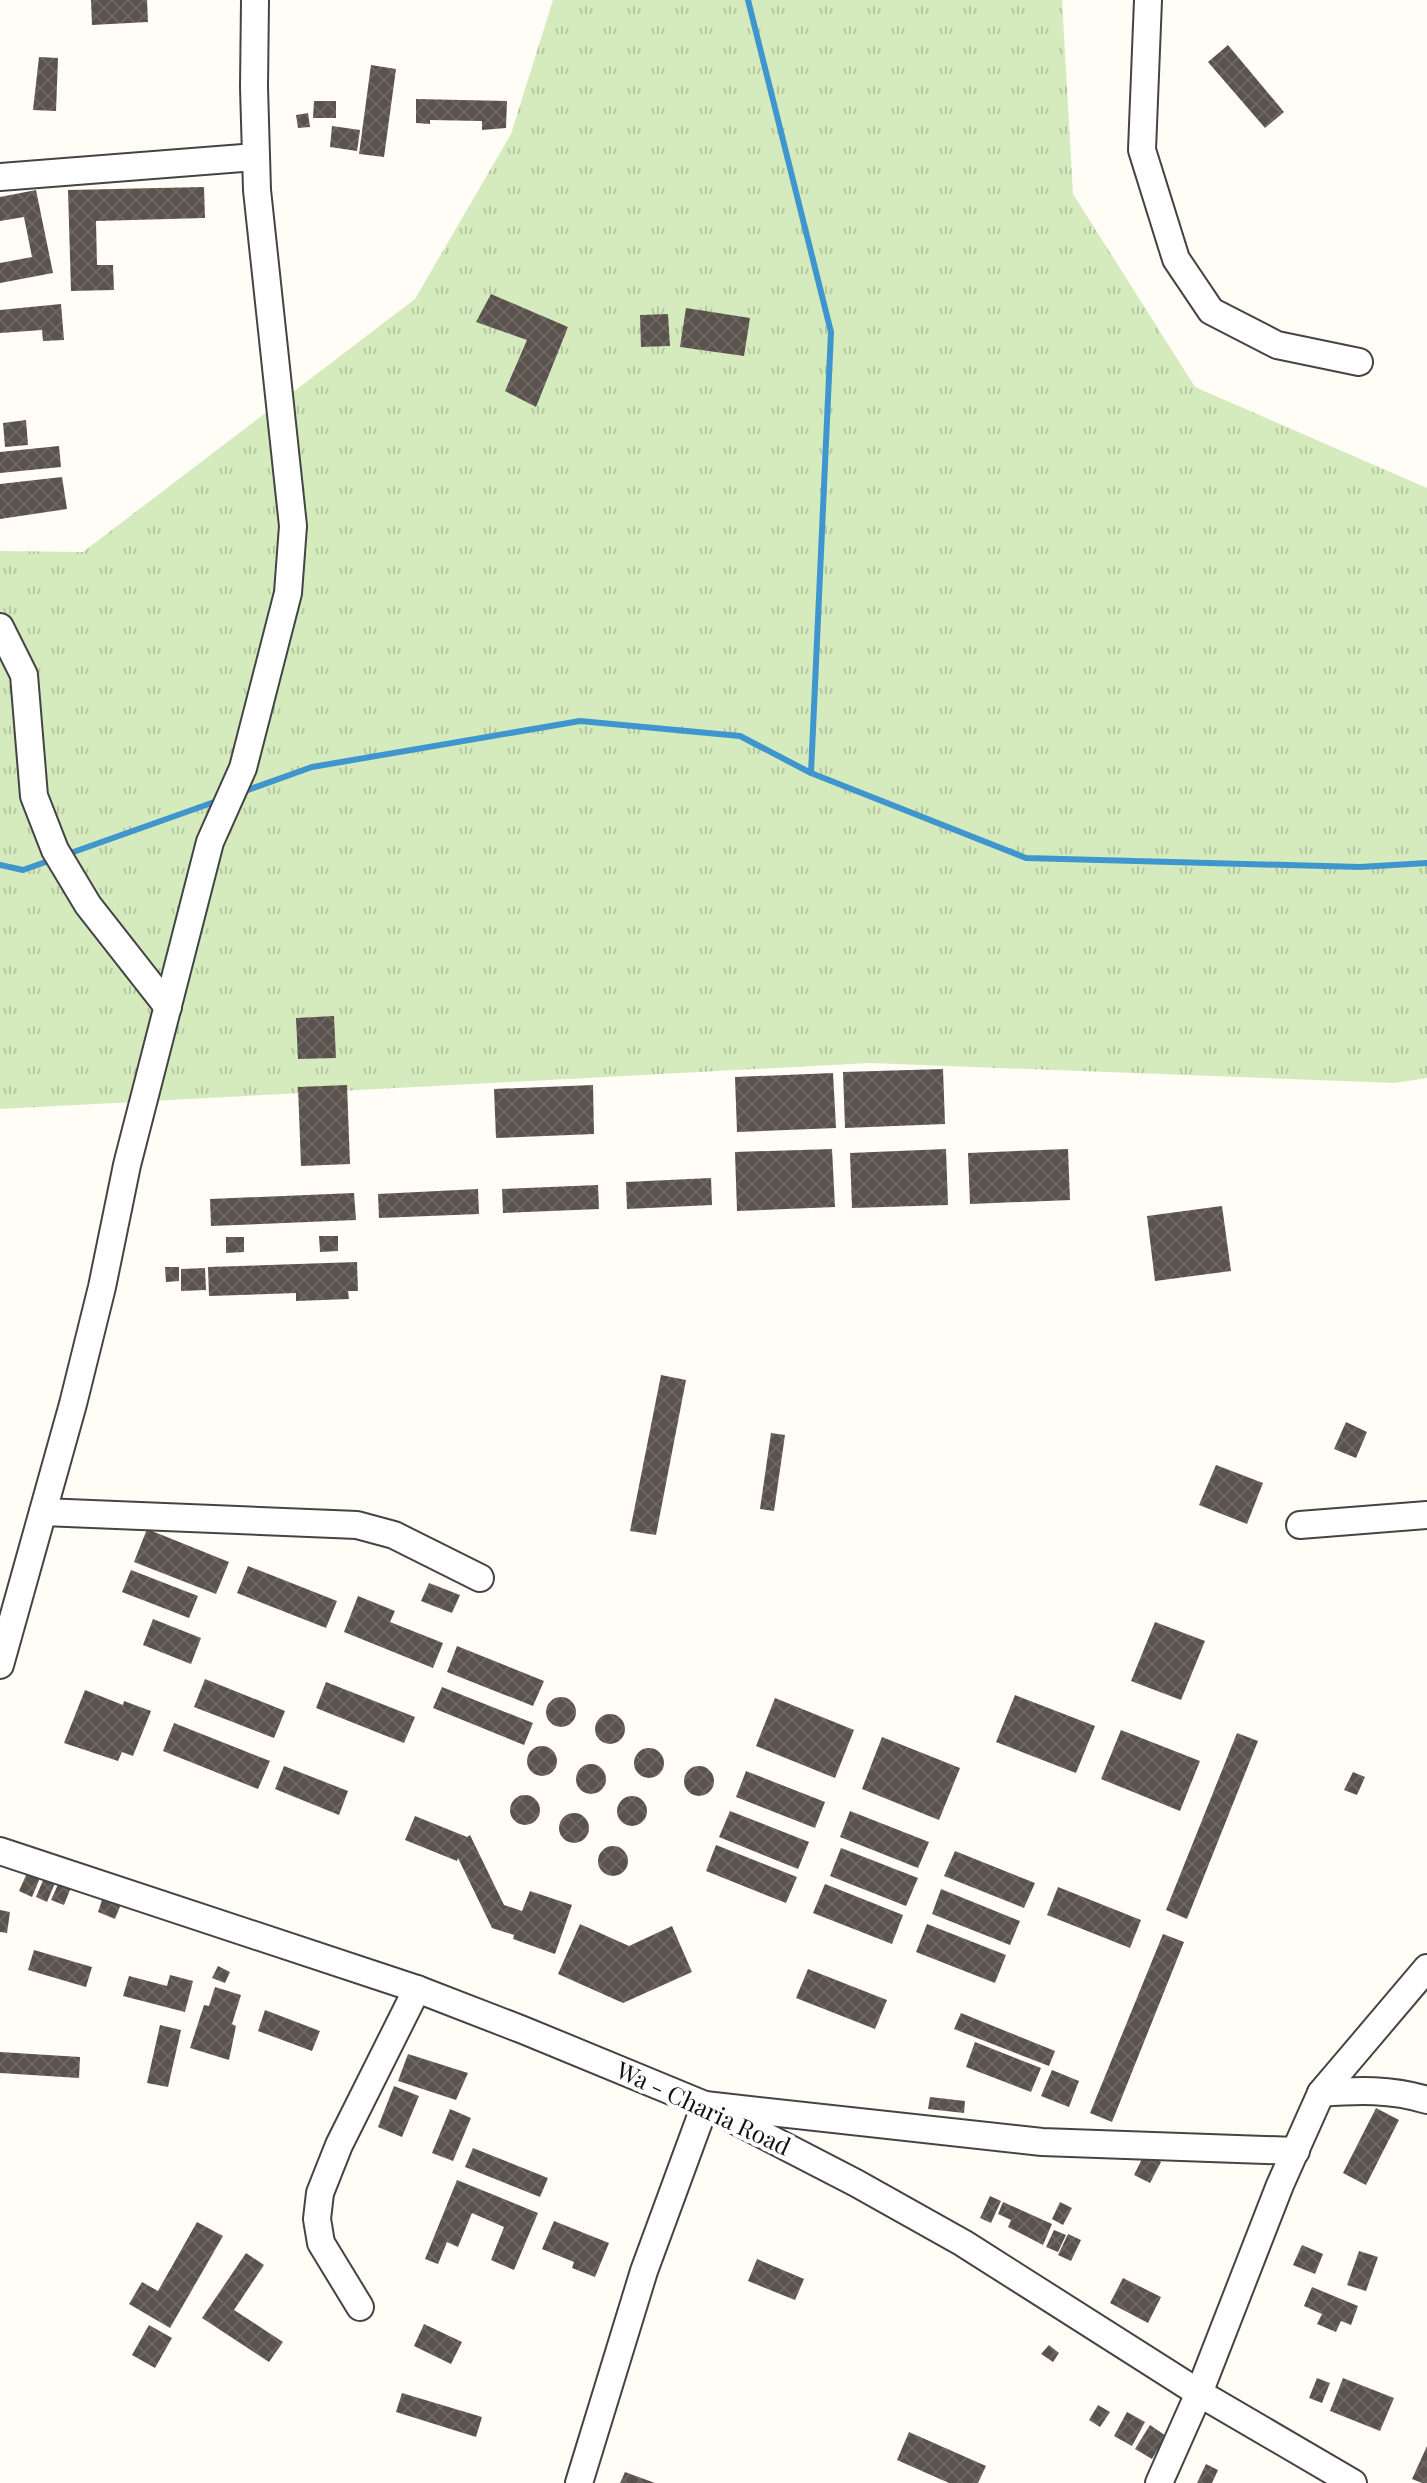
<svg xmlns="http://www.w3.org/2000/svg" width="1427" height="2483" font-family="'Playfair Display',serif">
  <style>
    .grass { fill: url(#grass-tufts) }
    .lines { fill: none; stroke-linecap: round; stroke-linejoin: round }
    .stream { stroke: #3f96cf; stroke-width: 6 }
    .building { fill: url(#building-cross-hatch) }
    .minor-casing { stroke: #444; stroke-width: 30 }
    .minor { stroke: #fff; stroke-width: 26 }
    .labels { text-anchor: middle; stroke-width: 8; stroke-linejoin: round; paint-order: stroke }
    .street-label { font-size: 24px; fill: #111; stroke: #fff }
  </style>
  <defs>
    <pattern id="grass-tufts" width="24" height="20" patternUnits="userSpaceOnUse" patternTransform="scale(2)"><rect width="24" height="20" fill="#d5ebbd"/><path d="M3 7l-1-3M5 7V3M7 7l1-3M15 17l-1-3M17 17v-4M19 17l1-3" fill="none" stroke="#b6c8a1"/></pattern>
    <pattern id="building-cross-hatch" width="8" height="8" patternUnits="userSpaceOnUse" patternTransform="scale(2)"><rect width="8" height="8" fill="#5a524d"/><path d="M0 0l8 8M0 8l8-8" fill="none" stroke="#6d6662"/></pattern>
  </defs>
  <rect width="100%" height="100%" fill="#fffdf5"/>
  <polygon class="grass" points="553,0 1062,0 1073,194 1195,387 1427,488 1427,1078 1395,1083 870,1063 0,1109 0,551 83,552 415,299 511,134"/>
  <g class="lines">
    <g class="stream">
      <polyline points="748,0 831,332 811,773"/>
      <polyline points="242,792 312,767 580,721 740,736 811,773 1026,858 1360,867 1427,863"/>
      <polyline points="65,855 220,800"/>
      <polyline points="0,865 23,870 54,859"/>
    </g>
  </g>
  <g class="building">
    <polygon points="91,0 147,0 148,22 92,25"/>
    <polygon points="1228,45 1284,112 1265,128 1208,62"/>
    <polygon points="39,57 58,58 56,111 33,110"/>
    <polygon points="371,65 396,69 384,157 359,154"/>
    <polygon points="416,99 507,101 506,128 482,130 482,121 430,120 430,124 416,123"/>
    <polygon points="314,101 336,101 336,118 313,118"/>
    <polygon points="308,113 310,127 298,128 296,115"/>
    <polygon points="332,126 360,130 357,151 330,147"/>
    <polygon points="204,187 205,218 96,221 97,265 113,265 114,290 71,291 68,190"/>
    <polygon points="36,190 53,273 0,283 0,263 32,257 24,217 0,221 0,197"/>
    <polygon points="491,294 568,327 536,407 505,391 527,340 476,322"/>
    <polygon points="61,304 64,340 43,341 42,330 0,333 0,310"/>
    <polygon points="686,308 750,318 744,356 680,347"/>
    <polygon points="668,314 670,346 641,347 640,315"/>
    <polygon points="26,420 28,445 5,447 3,423"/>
    <polygon points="59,446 61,467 0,473 0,452"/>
    <polygon points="62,477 67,509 0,519 0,484"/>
    <polygon points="334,1016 336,1058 298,1059 296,1018"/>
    <polygon points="943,1069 945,1124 845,1128 843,1072"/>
    <polygon points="833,1073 836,1128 737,1132 735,1077"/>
    <polygon points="347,1085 350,1164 301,1166 298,1087"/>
    <polygon points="593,1085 594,1134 496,1138 494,1089"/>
    <polygon points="832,1149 835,1207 737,1211 735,1152"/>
    <polygon points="946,1149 948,1205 852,1208 850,1153"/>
    <polygon points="1068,1149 1070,1200 970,1204 968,1153"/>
    <polygon points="711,1178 712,1205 627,1209 626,1182"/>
    <polygon points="598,1185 599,1209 503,1213 502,1189"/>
    <polygon points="478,1189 479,1214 379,1218 378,1194"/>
    <polygon points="354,1193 356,1220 211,1226 210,1199"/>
    <polygon points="1222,1206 1231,1271 1155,1281 1147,1216"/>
    <polygon points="319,1236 338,1236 338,1251 320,1252"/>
    <polygon points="226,1237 244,1237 244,1252 226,1253"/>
    <polygon points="357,1262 358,1291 348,1291 349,1299 296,1301 296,1293 209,1296 208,1267"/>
    <polygon points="165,1267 179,1267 179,1281 166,1282"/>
    <polygon points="205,1268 206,1290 181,1291 181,1269"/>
    <polygon points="661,1375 686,1380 656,1535 630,1531"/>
    <polygon points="1346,1422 1367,1432 1356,1458 1334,1449"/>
    <polygon points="771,1433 785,1435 774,1511 760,1509"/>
    <polygon points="1216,1465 1263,1483 1247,1524 1199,1505"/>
    <polygon points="147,1529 229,1562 216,1594 134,1562"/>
    <polygon points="248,1566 337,1601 326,1628 237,1593"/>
    <polygon points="131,1570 198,1596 189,1618 122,1592"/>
    <polygon points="429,1583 460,1595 452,1613 421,1601"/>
    <polygon points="358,1596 395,1611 390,1622 443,1643 433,1668 344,1632"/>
    <polygon points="153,1619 201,1638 191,1664 143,1645"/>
    <polygon points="1155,1622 1205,1641 1181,1700 1131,1681"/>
    <polygon points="457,1646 544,1681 533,1706 447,1672"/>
    <polygon points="205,1679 285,1711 274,1738 194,1707"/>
    <polygon points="326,1682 415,1717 404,1743 316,1708"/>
    <polygon points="442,1687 533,1723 524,1745 433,1708"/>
    <polygon points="85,1690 123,1705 124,1701 151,1711 133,1756 122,1752 118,1761 64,1743"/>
    <polygon points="1015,1695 1095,1726 1076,1773 996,1742"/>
    <circle cx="561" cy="1712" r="15"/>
    <polygon points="775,1698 854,1730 835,1778 756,1746"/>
    <circle cx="610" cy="1729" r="15"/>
    <polygon points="174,1723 270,1761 258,1789 163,1751"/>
    <polygon points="1121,1730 1200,1761 1180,1811 1101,1779"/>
    <polygon points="1237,1733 1258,1741 1187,1919 1166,1910"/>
    <polygon points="882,1737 960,1768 939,1820 862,1789"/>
    <circle cx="542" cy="1761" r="15"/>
    <circle cx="649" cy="1763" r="15"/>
    <circle cx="591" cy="1779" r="15"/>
    <circle cx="699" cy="1781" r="15"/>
    <polygon points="284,1766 348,1791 339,1815 275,1789"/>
    <polygon points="746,1771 825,1802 815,1828 736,1797"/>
    <polygon points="1353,1772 1365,1777 1357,1795 1344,1790"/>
    <circle cx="525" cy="1810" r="15"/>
    <circle cx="632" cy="1811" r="15"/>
    <polygon points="730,1811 809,1842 798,1869 719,1837"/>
    <polygon points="850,1811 929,1842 918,1868 840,1837"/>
    <circle cx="574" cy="1828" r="15"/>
    <polygon points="415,1816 467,1837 470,1835 504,1905 522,1911 530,1891 572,1905 555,1954 513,1939 514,1935 492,1928 458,1858 457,1861 405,1840"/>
    <polygon points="716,1845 797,1877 786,1903 706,1871"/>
    <circle cx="613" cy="1861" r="15"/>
    <polygon points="841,1848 918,1878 906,1906 830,1876"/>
    <polygon points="955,1851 1035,1883 1024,1908 944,1876"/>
    <polygon points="27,1873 40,1878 32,1897 19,1891"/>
    <polygon points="44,1878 55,1883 47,1902 36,1897"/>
    <polygon points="60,1880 72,1885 64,1905 51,1900"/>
    <polygon points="825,1884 903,1915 892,1944 813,1913"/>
    <polygon points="1058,1887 1141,1920 1130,1948 1047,1915"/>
    <polygon points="941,1889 1020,1921 1010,1945 932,1914"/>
    <polygon points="103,1897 121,1904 115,1919 98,1912"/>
    <polygon points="0,1910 10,1912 7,1933 0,1932"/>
    <polygon points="580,1924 629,1946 672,1926 692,1972 623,2003 558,1974"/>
    <polygon points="927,1924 1006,1955 995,1983 916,1952"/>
    <polygon points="1163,1934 1184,1942 1112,2122 1090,2113"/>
    <polygon points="34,1950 92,1967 86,1987 28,1970"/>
    <polygon points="218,1966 230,1972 225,1983 212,1978"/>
    <polygon points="808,1969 887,2000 875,2029 796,1998"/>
    <polygon points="170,1975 193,1981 185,2012 123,1996 129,1976 167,1986"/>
    <polygon points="215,1987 241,1995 232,2024 236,2026 229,2060 190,2048 204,2005 209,2006"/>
    <polygon points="265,2010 320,2031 312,2051 258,2031"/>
    <polygon points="961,2013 1055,2051 1049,2066 954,2029"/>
    <polygon points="160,2025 181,2030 168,2087 147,2083"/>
    <polygon points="975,2042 1041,2068 1031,2092 966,2067"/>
    <polygon points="0,2052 80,2057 79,2078 0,2073"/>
    <polygon points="408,2054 468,2073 456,2100 398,2081"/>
    <polygon points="1052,2070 1079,2081 1069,2107 1041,2096"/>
    <polygon points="394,2086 419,2096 402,2137 378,2127"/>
    <polygon points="930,2097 965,2101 964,2113 928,2109"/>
    <polygon points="1376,2108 1399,2120 1366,2185 1343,2173"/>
    <polygon points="450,2109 471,2118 453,2161 432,2153"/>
    <polygon points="473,2148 548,2178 540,2197 465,2167"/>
    <polygon points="1145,2153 1161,2162 1150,2183 1134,2175"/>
    <polygon points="457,2180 538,2213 514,2270 491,2260 504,2227 472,2213 458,2247 447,2242 438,2264 425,2259"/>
    <polygon points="990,2196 1001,2201 991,2223 980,2218"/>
    <polygon points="1003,2202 1052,2224 1043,2245 1008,2227 1011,2220 998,2214"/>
    <polygon points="1060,2202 1072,2208 1063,2225 1052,2219"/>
    <polygon points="554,2221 609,2243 595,2277 572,2268 574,2262 542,2249"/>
    <polygon points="197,2222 223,2236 170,2328 129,2304 142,2282 158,2291"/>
    <polygon points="1054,2230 1066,2235 1058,2252 1046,2247"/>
    <polygon points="1068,2234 1081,2240 1071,2261 1058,2255"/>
    <polygon points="1302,2245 1323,2254 1315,2274 1293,2265"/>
    <polygon points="1359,2251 1378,2257 1366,2291 1347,2285"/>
    <polygon points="246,2253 264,2265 234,2310 283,2342 269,2362 202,2318"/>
    <polygon points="757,2259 804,2279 795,2300 748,2281"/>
    <polygon points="1123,2278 1161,2297 1148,2323 1110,2303"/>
    <polygon points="1312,2287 1358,2306 1351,2325 1341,2321 1336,2332 1317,2324 1322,2314 1304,2306"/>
    <polygon points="424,2324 462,2342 451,2364 414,2346"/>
    <polygon points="149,2325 172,2338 155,2368 132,2355"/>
    <polygon points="1049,2345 1059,2353 1053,2362 1041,2354"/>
    <polygon points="1317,2378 1330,2383 1322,2403 1309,2398"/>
    <polygon points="1343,2378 1394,2398 1380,2431 1330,2411"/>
    <polygon points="402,2393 482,2417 476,2437 396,2412"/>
    <polygon points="1098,2405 1110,2412 1100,2427 1089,2420"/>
    <polygon points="1127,2412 1145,2422 1132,2446 1114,2436"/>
    <polygon points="1150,2425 1166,2436 1152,2459 1135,2449"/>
    <polygon points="909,2432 986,2466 978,2483 949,2483 897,2460"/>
    <polygon points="1427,2446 1427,2483 1422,2483 1412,2479"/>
    <polygon points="1206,2464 1218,2470 1212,2483 1197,2483"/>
    <polygon points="625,2472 655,2483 620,2483"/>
  </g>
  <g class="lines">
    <defs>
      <g id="minor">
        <polyline points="1148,0 1142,150 1176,259 1211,311 1277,345 1359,362"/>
        <polyline points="0,177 256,157"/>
        <polyline points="0,627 24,675 34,796 55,850 88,905 168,1007"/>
        <polyline points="43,1512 357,1525 394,1535 480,1578"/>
        <polyline points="1300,1525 1427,1515"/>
        <polyline points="0,1665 73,1404 102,1287 127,1165 210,842 243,768 288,593 293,526 257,190 254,87 255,0"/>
        <polyline points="0,1851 417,1989 523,2030 705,2105 856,2183 963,2243 1199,2393 1353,2483"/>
        <path d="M1321,2093C1358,2090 1391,2089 1427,2100"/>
        <polyline points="360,2307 321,2243 317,2219 320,2193 339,2145 417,1989"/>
        <polyline points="579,2483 644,2271 705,2105 1042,2142 1296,2151"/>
        <polyline points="1159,2483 1199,2393 1280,2185 1321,2093 1427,1968"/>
      </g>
    </defs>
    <use href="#minor" class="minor-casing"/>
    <use href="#minor" class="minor"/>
  </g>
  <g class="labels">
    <g class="street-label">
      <text transform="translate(703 2109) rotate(25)" y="8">Wa - Charia Road</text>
    </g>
  </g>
</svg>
